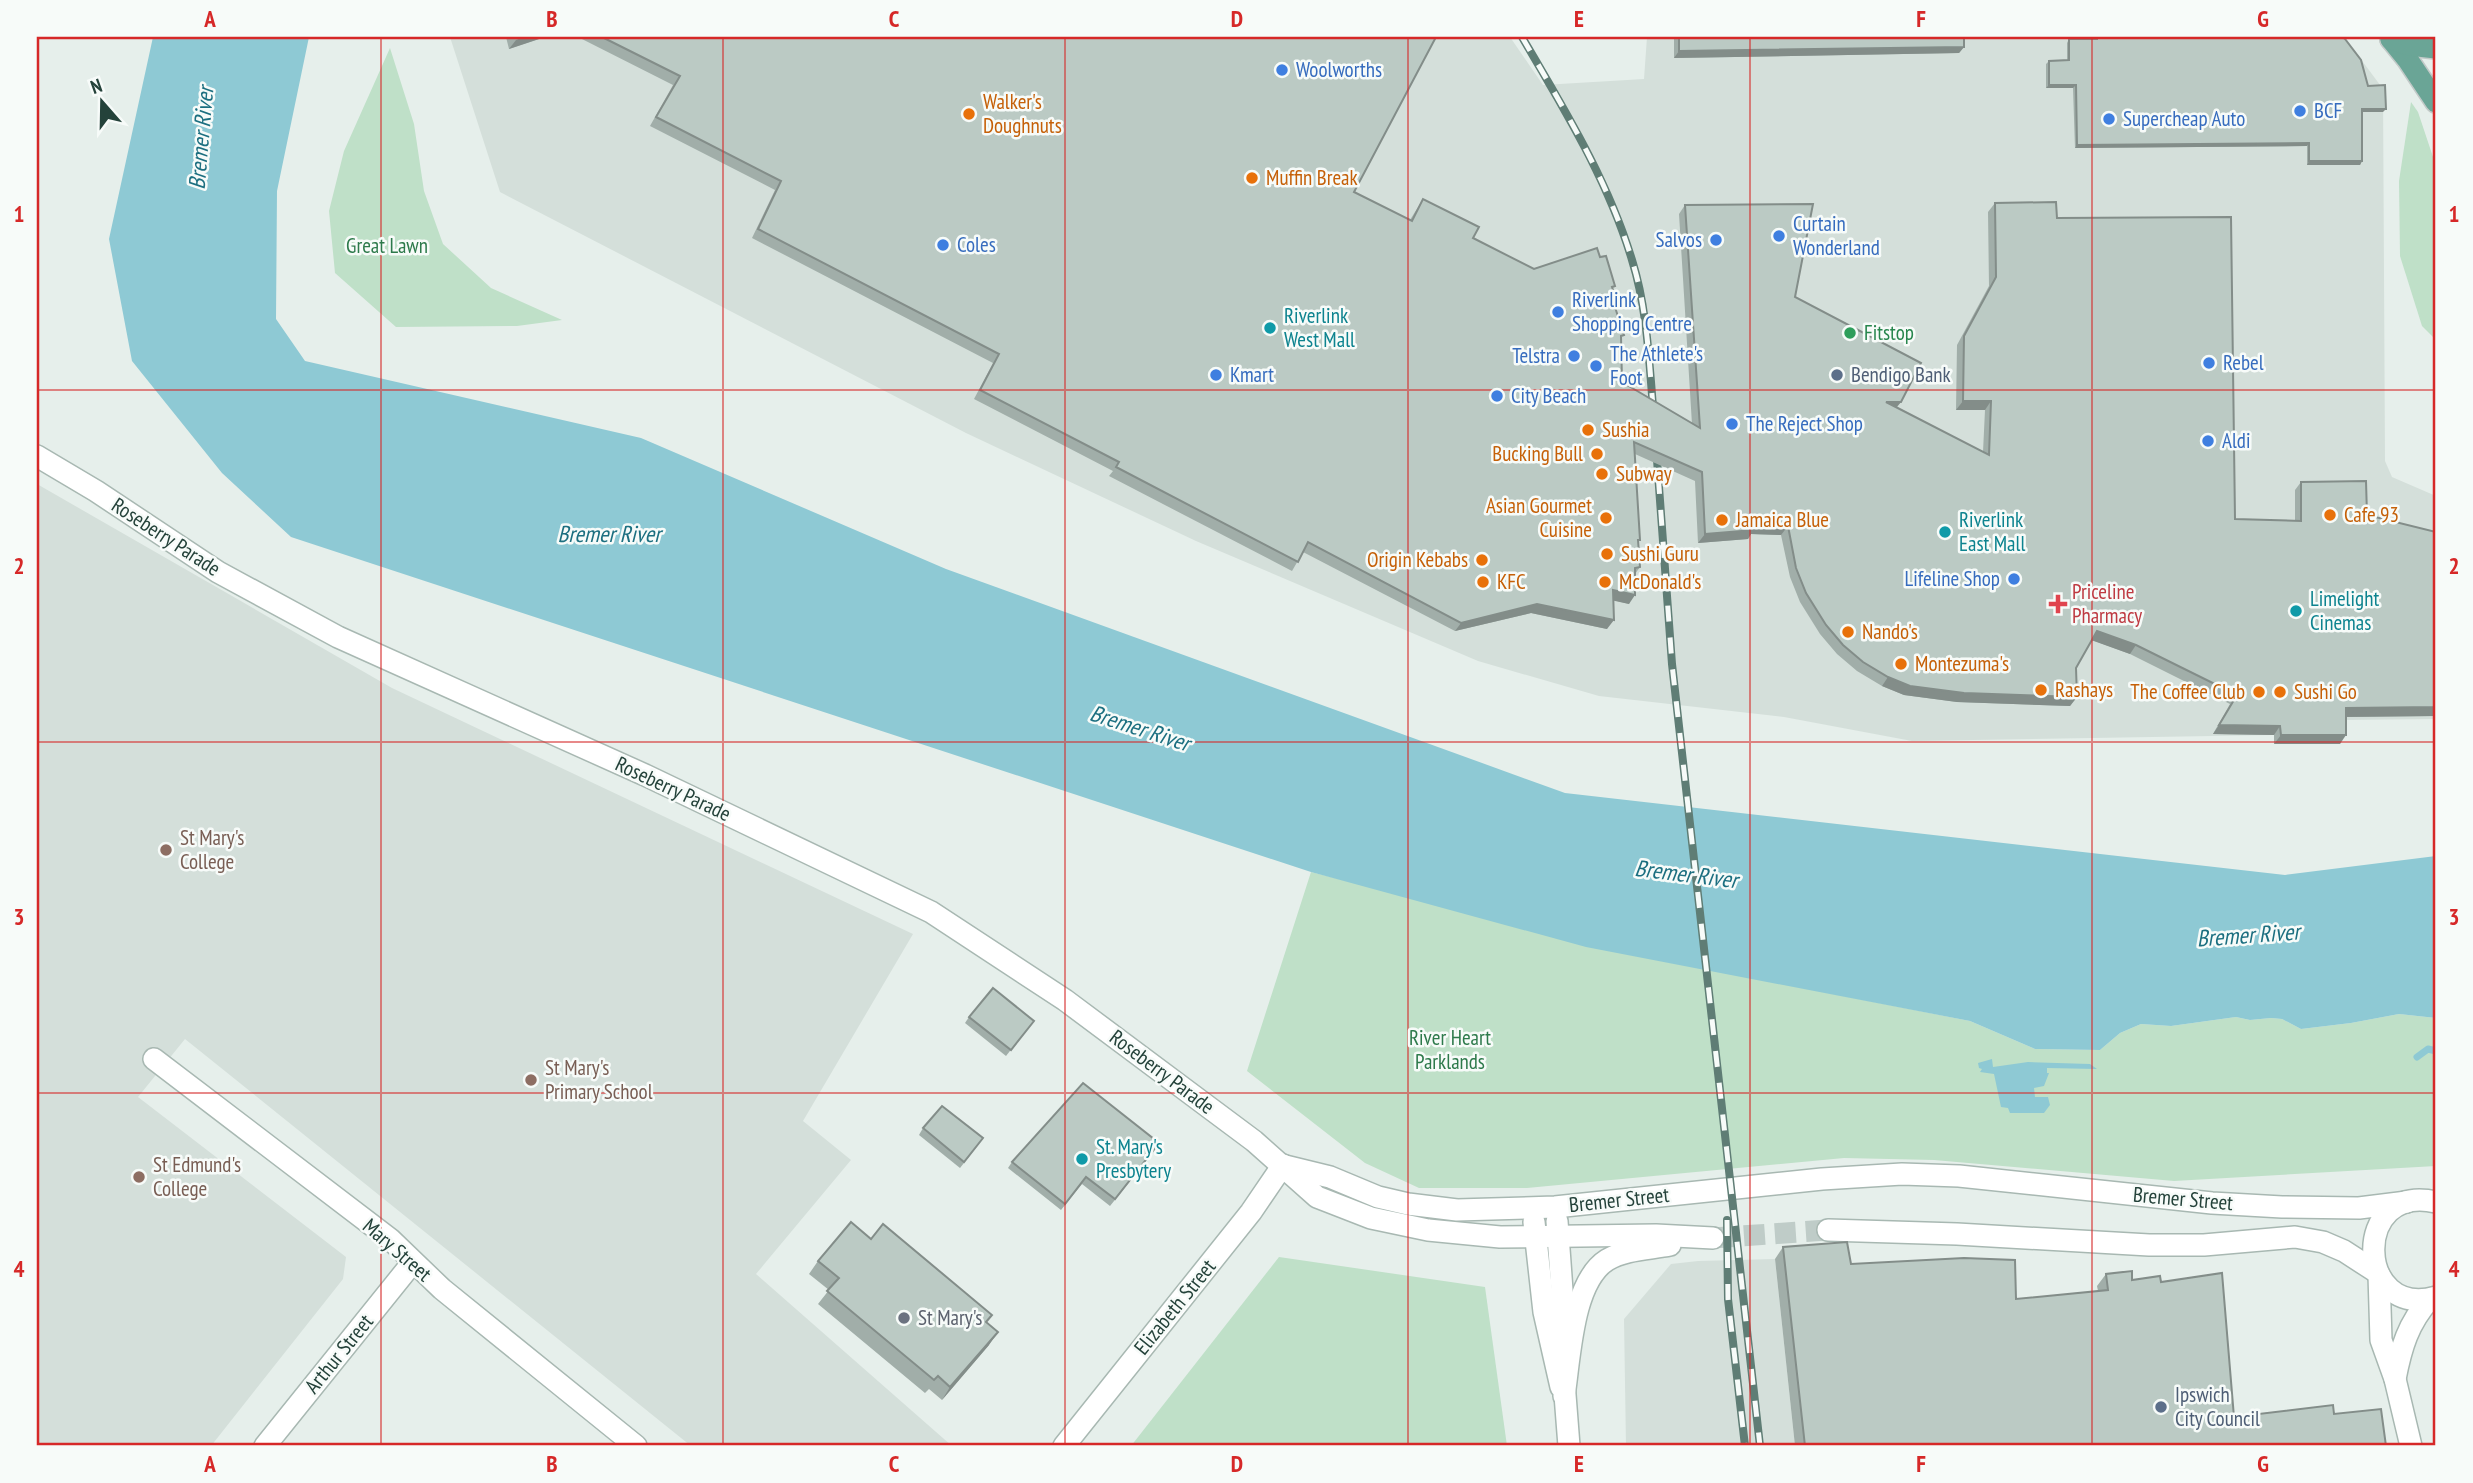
<svg xmlns="http://www.w3.org/2000/svg" width="2473" height="1483" font-family="'PT Sans Narrow',sans-serif">
  <style>
    .built { fill: #d4dfda }
    .green { fill: #bfe0c8 }
    .water { fill: #8ec9d4 }
    .lines { fill: none; stroke-linecap: round; stroke-linejoin: round }
    .stream { stroke: #8ec9d4; stroke-width: 7 }
    .minor-tunnel { stroke: #bfccc8; stroke-width: 21; stroke-dasharray: 21 10; stroke-linecap: butt }
    .minor-casing { stroke: #a8b8b2; stroke-width: 24 }
    .major-casing { stroke: #c2cac8; stroke-width: 24 }
    .minor { stroke: #fff; stroke-width: 21 }
    .major { stroke: #6aa596; stroke-width: 21 }
    .rail-casing { stroke: #5f7d75; stroke-width: 8 }
    .rail { stroke: #f7fbf9; stroke-width: 5; stroke-dasharray: 16; stroke-linecap: butt }
    .wall { fill: #a1aea9 }
    .shaded-wall { fill: #838d89 }
    .building { fill: #bbcac4; stroke: #838d89; stroke-width: 2 }
    .grid { fill: none; stroke: #d62828; stroke-width: 2; stroke-opacity: 0.55 }
    .shop-dot { fill: #3f7fe0; stroke: #f7fbf9; stroke-width: 2.5 }
    .food-dot { fill: #e8710a; stroke: #f7fbf9; stroke-width: 2.5 }
    .culture-dot { fill: #0f9aa8; stroke: #f7fbf9; stroke-width: 2.5 }
    .leisure-dot { fill: #2e9e5b; stroke: #f7fbf9; stroke-width: 2.5 }
    .service-dot { fill: #5c6f8a; stroke: #f7fbf9; stroke-width: 2.5 }
    .health-dot { fill: #e0444e; stroke: #f7fbf9; stroke-width: 2.5 }
    .education-dot { fill: #8d6e63; stroke: #f7fbf9; stroke-width: 2.5 }
    .worship-dot { fill: #6b7280; stroke: #f7fbf9; stroke-width: 2.5 }
    .labels { text-anchor: middle; stroke-width: 5; stroke-linejoin: round; paint-order: stroke }
    .shop-label { font-size: 21px; fill: #366cbe; stroke: #f7fbf9; text-anchor: start }
    .food-label { font-size: 21px; fill: #c56008; stroke: #f7fbf9; text-anchor: start }
    .park-label { font-size: 21px; fill: #2d7a4b; stroke: #f7fbf9 }
    .culture-label { font-size: 21px; fill: #0d838f; stroke: #f7fbf9; text-anchor: start }
    .leisure-label { font-size: 21px; fill: #27864d; stroke: #f7fbf9; text-anchor: start }
    .service-label { font-size: 21px; fill: #4e5e75; stroke: #f7fbf9; text-anchor: start }
    .street-label { font-size: 21px; fill: #24423a; stroke: #f7fbf9 }
    .health-label { font-size: 21px; fill: #be3a42; stroke: #f7fbf9; text-anchor: start }
    .education-label { font-size: 21px; fill: #785e54; stroke: #f7fbf9; text-anchor: start }
    .worship-label { font-size: 21px; fill: #5b616d; stroke: #f7fbf9; text-anchor: start }
    .water-label { font-size: 23px; font-style: italic; fill: #1c6f80; stroke: #f7fbf9 }
    .neatline { fill: none; stroke: #d62828; stroke-width: 2.5 }
    .grid-label { font-size: 23px; text-anchor: middle; font-weight: bold; fill: #d62828 }
  </style>
  <rect width="100%" height="100%" fill="#e6efeb"/>
  <g class="built">
    <polygon points="450,37 1510,37 1543,85 1644,79 1647,37 2332,37 2360,58 2383,89 2385,461 2392,477 2436,496 2436,719 2341,720 2341,734 1912,741 1784,717 1599,696 1478,661 1196,541 966,433 500,192"/>
    <polygon points="37,484 392,688 913,934 803,1121 851,1160 756,1274 952,1446 691,1446 185,1039 138,1097 346,1257 343,1279 211,1446 37,1446"/>
    <polygon points="1775,1259 1795,1446 1626,1446 1624,1319 1671,1264 1698,1261"/>
  </g>
  <g class="green">
    <polygon points="390,48 414,124 424,191 443,244 491,288 562,320 517,326 396,327 335,273 329,211 344,151"/>
    <polygon points="2411,102 2418,112 2436,166 2436,340 2422,326 2400,256 2399,181"/>
    <polygon points="1311,872 1657,959 1970,1021 2035,1049 2100,1050 2120,1033 2141,1024 2171,1026 2236,1017 2250,1020 2271,1018 2282,1019 2301,1029 2351,1023 2399,1014 2436,1018 2436,1166 2174,1181 1934,1160 1844,1158 1527,1188 1419,1188 1365,1163 1247,1071"/>
    <polygon points="1279,1257 1485,1287 1507,1446 1131,1446"/>
  </g>
  <g class="water">
    <polygon points="153,37 309,37 277,191 276,319 305,361 641,438 946,569 1565,793 2285,875 2436,856 2436,1018 2399,1014 2351,1023 2301,1029 2282,1019 2271,1018 2250,1020 2236,1017 2171,1026 2141,1024 2120,1033 2100,1050 2035,1049 1970,1021 1586,947 1311,872 291,537 222,473 132,361 109,239"/>
    <polygon points="1992,1059 1993,1067 2028,1062 2090,1064 2097,1069 2047,1068 2047,1073 2049,1073 2044,1086 2034,1088 2035,1097 2048,1097 2050,1105 2044,1113 2010,1113 2008,1108 2001,1107 1994,1074 1980,1072 1982,1069 1979,1068 1978,1063"/>
  </g>
  <g class="lines">
    <polyline class="stream" points="2417,1057 2428,1049 2436,1051"/>
    <polyline class="minor-tunnel" points="1713,1238 1828,1230"/>
    <defs>
      <g id="minor">
        <polyline points="37,456 96,491 218,572 338,637 645,775 931,912 1065,1000 1254,1141 1317,1197 1371,1218 1428,1230 1500,1237 1656,1235 1713,1238"/>
        <polyline points="154,1059 390,1239 442,1289 636,1446"/>
        <polyline points="1285,1166 1330,1177 1378,1197 1408,1204 1457,1210 1555,1207 1822,1179 1902,1174 1959,1176 2212,1203 2282,1207 2359,1208 2407,1202"/>
        <path d="M2436,1202C2351,1182 2355,1320 2436,1297"/>
        <polyline points="1557,1221 1565,1332"/>
        <polyline points="1534,1222 1544,1312 1561,1387"/>
        <polyline points="1828,1230 1957,1234 2149,1245 2204,1245 2295,1237 2323,1242 2344,1251 2378,1273"/>
        <polyline points="2379,1275 2381,1340 2395,1379 2411,1446"/>
        <path d="M2395,1379C2401,1348 2408,1323 2430,1299"/>
        <polyline points="1564,1382 1569,1446"/>
        <path d="M1564,1396C1570,1358 1572,1282 1607,1260C1625,1249 1650,1249 1670,1245"/>
        <polyline points="265,1446 413,1262"/>
        <polyline points="1064,1446 1251,1212 1283,1165"/>
      </g>
      <g id="major">
        <polyline points="2391,39 2408,60 2436,102"/>
        <polyline points="2391,39 2409,45 2436,48"/>
      </g>
    </defs>
    <use href="#minor" class="minor-casing"/>
    <use href="#major" class="major-casing"/>
    <use href="#minor" class="minor"/>
    <use href="#major" class="major"/>
    <defs>
      <g id="rail">
        <path d="M1522,37C1564,109 1608,180 1632,260C1648,311 1649,365 1654,418"/>
        <polyline points="1656,446 1672,664 1760,1446"/>
        <polyline points="1727,1220 1728,1299 1745,1446"/>
      </g>
    </defs>
    <use href="#rail" class="rail-casing"/>
    <use href="#rail" class="rail"/>
  </g>
  <g class="wall">
    <polygon points="506,37 545,37 509,49"/>
    <polygon points="578,37 1436,37 1354,192 1410,220 1423,199 1473,238 1534,269 1612,289 1617,302 1615,306 1621,339 1622,382 1692,424 1679,214 1685,205 1795,297 1901,402 1897,407 1983,452 1985,410 1956,410 1957,345 1989,286 1988,212 1995,203 2057,218 2235,519 2295,521 2295,490 2301,482 2367,515 2436,532 2436,716 2346,717 2340,744 2274,744 2274,735 2213,734 2230,704 2130,654 2092,640 2076,668 2077,697 2070,706 1957,702 1904,695 1882,686 1857,671 1837,654 1820,634 1800,602 1790,577 1781,535 1751,534 1748,539 1698,543 1695,481 1635,454 1640,567 1635,574 1629,604 1613,600 1607,629 1531,613 1455,631 1303,552 1292,571 1109,476 1113,471 974,399 993,363 752,238 775,190 650,126 673,85"/>
    <polygon points="1674,37 1964,37 1964,47 1959,53 1674,58"/>
    <polygon points="2094,37 2342,37 2383,112 2362,112 2362,161 2360,165 2307,165 2307,146 2075,148 2073,88 2046,88 2046,64 2049,61 2067,60 2067,43 2069,39 2094,39"/>
    <polygon points="969,1017 1029,1027 1006,1056 965,1023"/>
    <polygon points="923,1128 978,1145 960,1168 919,1135"/>
    <polygon points="1155,1150 1110,1206 1082,1184 1061,1210 1008,1168 1012,1162"/>
    <polygon points="871,1239 992,1315 986,1323 989,1345 942,1400 929,1389 925,1393 818,1304 829,1290 809,1274 818,1261"/>
    <polygon points="1783,1247 1851,1264 2016,1299 2098,1291 2097,1286 2106,1274 2132,1280 2161,1282 2234,1417 2334,1414 2386,1446 1795,1446 1775,1259"/>
  </g>
  <g class="shaded-wall">
    <polygon points="524,37 545,37 509,49 516,40"/>
    <polygon points="1964,47 1959,53 1674,58 1679,51"/>
    <polygon points="2049,85 2076,85 2073,88 2046,88"/>
    <polygon points="2362,109 2386,109 2383,112 2360,112"/>
    <polygon points="2309,143 2307,146 2075,148 2077,145"/>
    <polygon points="2309,161 2362,161 2360,165 2307,165"/>
    <polygon points="1963,401 1991,401 1985,410 1956,410"/>
    <polygon points="1886,402 1901,402 1894,410"/>
    <polygon points="1754,525 1788,526 1781,535 1751,534 1748,539 1698,543 1705,534"/>
    <polygon points="1613,590 1635,595 1629,604 1606,599"/>
    <polygon points="1537,604 1614,620 1607,629 1531,613 1455,631 1461,623"/>
    <polygon points="2097,631 2136,645 2130,654 2091,640"/>
    <polygon points="1888,677 2077,697 2070,706 1957,702 1904,695 1882,686"/>
    <polygon points="2436,707 2436,716 2340,717 2346,708"/>
    <polygon points="2219,725 2280,726 2274,735 2213,734"/>
    <polygon points="2281,735 2346,735 2340,744 2274,744"/>
    <polygon points="998,1332 989,1345 942,1400 950,1387"/>
  </g>
  <g class="building">
    <polygon points="602,37 1436,37 1354,192 1412,221 1423,199 1479,227 1473,238 1534,269 1597,248 1600,257 1606,256 1615,286 1612,287 1617,302 1614,304 1624,335 1621,336 1622,382 1700,428 1685,205 1813,204 1795,297 1921,363 1901,402 1886,402 1989,455 1991,401 1963,401 1964,336 1996,277 1995,203 2056,202 2057,218 2231,217 2235,519 2301,521 2301,482 2366,481 2367,515 2436,532 2436,707 2346,708 2346,735 2281,735 2280,726 2219,725 2237,695 2136,645 2097,631 2076,668 2077,697 1964,693 1910,686 1888,677 1863,662 1843,645 1826,625 1806,593 1796,568 1788,526 1754,525 1754,530 1705,534 1702,472 1634,442 1640,540 1638,540 1640,567 1635,568 1635,595 1613,590 1614,620 1537,604 1461,623 1308,542 1298,562 1116,467 1119,462 980,390 999,354 758,229 781,181 656,117 680,76"/>
    <polygon points="1679,37 1964,37 1964,47 1679,51"/>
    <polygon points="2097,37 2342,37 2345,39 2361,60 2368,86 2385,85 2386,109 2362,109 2362,161 2309,161 2309,143 2077,145 2076,85 2049,85 2049,61 2069,60 2069,39 2097,39"/>
    <polygon points="993,988 1034,1021 1011,1050 969,1017"/>
    <polygon points="1083,1083 1159,1143 1115,1199 1086,1177 1065,1204 1012,1162"/>
    <polygon points="942,1106 983,1138 964,1162 923,1128"/>
    <polygon points="851,1222 871,1239 883,1224 992,1315 986,1322 998,1332 950,1387 938,1376 934,1380 827,1291 839,1278 818,1261"/>
    <polygon points="1847,1242 1851,1264 1964,1258 2015,1260 2016,1299 2108,1290 2106,1274 2132,1271 2132,1280 2160,1276 2161,1282 2222,1273 2234,1417 2333,1405 2334,1414 2381,1409 2386,1446 1805,1446 1783,1247"/>
  </g>
  <path class="grid" d="M381,37V1446M723,37V1446M1065,37V1446M1408,37V1446M1750,37V1446M2092,37V1446M37,390H2436M37,742H2436M37,1093H2436"/>
  <g class="shop-dot">
    <circle cx="1282" cy="70" r="7"/>
    <circle cx="2300" cy="111" r="7"/>
    <circle cx="2109" cy="119" r="7"/>
    <circle cx="1779" cy="236" r="7"/>
    <circle cx="1716" cy="240" r="7"/>
    <circle cx="943" cy="245" r="7"/>
    <circle cx="1558" cy="312" r="7"/>
    <circle cx="1574" cy="356" r="7"/>
    <circle cx="2209" cy="363" r="7"/>
    <circle cx="1596" cy="366" r="7"/>
    <circle cx="1216" cy="375" r="7"/>
    <circle cx="1497" cy="396" r="7"/>
    <circle cx="1732" cy="424" r="7"/>
    <circle cx="2208" cy="441" r="7"/>
    <circle cx="2014" cy="579" r="7"/>
  </g>
  <g class="food-dot">
    <circle cx="969" cy="114" r="7"/>
    <circle cx="1252" cy="178" r="7"/>
    <circle cx="1588" cy="430" r="7"/>
    <circle cx="1597" cy="454" r="7"/>
    <circle cx="1602" cy="474" r="7"/>
    <circle cx="2330" cy="515" r="7"/>
    <circle cx="1606" cy="518" r="7"/>
    <circle cx="1722" cy="520" r="7"/>
    <circle cx="1607" cy="554" r="7"/>
    <circle cx="1482" cy="560" r="7"/>
    <circle cx="1483" cy="582" r="7"/>
    <circle cx="1605" cy="582" r="7"/>
    <circle cx="1848" cy="632" r="7"/>
    <circle cx="1901" cy="664" r="7"/>
    <circle cx="2041" cy="690" r="7"/>
    <circle cx="2259" cy="692" r="7"/>
    <circle cx="2280" cy="692" r="7"/>
  </g>
  <g class="culture-dot">
    <circle cx="1270" cy="328" r="7"/>
    <circle cx="1945" cy="532" r="7"/>
    <circle cx="2296" cy="611" r="7"/>
    <circle cx="1082" cy="1159" r="7"/>
  </g>
  <circle class="leisure-dot" cx="1850" cy="333" r="7"/>
  <g class="service-dot">
    <circle cx="1837" cy="375" r="7"/>
    <circle cx="2161" cy="1407" r="7"/>
  </g>
  <path class="health-dot" d="M2054.5 593.5h7v7h7v7h-7v7h-7v-7h-7v-7h7z"/>
  <g class="education-dot">
    <circle cx="166" cy="850" r="7"/>
    <circle cx="531" cy="1080" r="7"/>
    <circle cx="139" cy="1177" r="7"/>
  </g>
  <circle class="worship-dot" cx="904" cy="1318" r="7"/>
  <g class="labels">
    <g class="shop-label">
      <text x="1296" y="77">Woolworths</text>
      <text x="2314" y="118">BCF</text>
      <text x="2123" y="126">Supercheap Auto</text>
      <text x="1793" y="231">Curtain<tspan x="1793" dy="24">Wonderland</tspan></text>
      <text x="1702" y="247" text-anchor="end">Salvos</text>
      <text x="957" y="252">Coles</text>
      <text x="1572" y="307">Riverlink<tspan x="1572" dy="24">Shopping Centre</tspan></text>
      <text x="1610" y="361">The Athlete's<tspan x="1610" dy="24">Foot</tspan></text>
      <text x="1560" y="363" text-anchor="end">Telstra</text>
      <text x="2223" y="370">Rebel</text>
      <text x="1230" y="382">Kmart</text>
      <text x="1511" y="403">City Beach</text>
      <text x="1746" y="431">The Reject Shop</text>
      <text x="2222" y="448">Aldi</text>
      <text x="2000" y="586" text-anchor="end">Lifeline Shop</text>
    </g>
    <g class="food-label">
      <text x="983" y="109">Walker's<tspan x="983" dy="24">Doughnuts</tspan></text>
      <text x="1266" y="185">Muffin Break</text>
      <text x="1602" y="437">Sushia</text>
      <text x="1583" y="461" text-anchor="end">Bucking Bull</text>
      <text x="1616" y="481">Subway</text>
      <text x="1592" y="513" text-anchor="end">Asian Gourmet<tspan x="1592" dy="24">Cuisine</tspan></text>
      <text x="2344" y="522">Cafe 93</text>
      <text x="1736" y="527">Jamaica Blue</text>
      <text x="1621" y="561">Sushi Guru</text>
      <text x="1468" y="567" text-anchor="end">Origin Kebabs</text>
      <text x="1497" y="589">KFC</text>
      <text x="1619" y="589">McDonald's</text>
      <text x="1862" y="639">Nando's</text>
      <text x="1915" y="671">Montezuma's</text>
      <text x="2055" y="697">Rashays</text>
      <text x="2245" y="699" text-anchor="end">The Coffee Club</text>
      <text x="2294" y="699">Sushi Go</text>
    </g>
    <g class="park-label">
      <text x="387" y="253">Great Lawn</text>
      <text x="1450" y="1045">River Heart<tspan x="1450" dy="24">Parklands</tspan></text>
    </g>
    <g class="culture-label">
      <text x="1284" y="323">Riverlink<tspan x="1284" dy="24">West Mall</tspan></text>
      <text x="1959" y="527">Riverlink<tspan x="1959" dy="24">East Mall</tspan></text>
      <text x="2310" y="606">Limelight<tspan x="2310" dy="24">Cinemas</tspan></text>
      <text x="1096" y="1154">St. Mary's<tspan x="1096" dy="24">Presbytery</tspan></text>
    </g>
    <g class="leisure-label">
      <text x="1864" y="340">Fitstop</text>
    </g>
    <g class="service-label">
      <text x="1851" y="382">Bendigo Bank</text>
      <text x="2175" y="1402">Ipswich<tspan x="2175" dy="24">City Council</tspan></text>
    </g>
    <g class="street-label">
      <text transform="translate(166 537) rotate(33)" y="7">Roseberry Parade</text>
      <text transform="translate(673 789) rotate(25)" y="7">Roseberry Parade</text>
      <text transform="translate(1162 1072) rotate(37)" y="7">Roseberry Parade</text>
      <text transform="translate(2183 1199) rotate(5)" y="7">Bremer Street</text>
      <text transform="translate(1619 1200) rotate(-6)" y="7">Bremer Street</text>
      <text transform="translate(397 1250) rotate(41)" y="7">Mary Street</text>
      <text transform="translate(1175 1307) rotate(-51)" y="7">Elizabeth Street</text>
      <text transform="translate(339 1354) rotate(-51)" y="7">Arthur Street</text>
    </g>
    <g class="health-label">
      <text x="2072" y="599">Priceline<tspan x="2072" dy="24">Pharmacy</tspan></text>
    </g>
    <g class="education-label">
      <text x="180" y="845">St Mary's<tspan x="180" dy="24">College</tspan></text>
      <text x="545" y="1075">St Mary's<tspan x="545" dy="24">Primary School</tspan></text>
      <text x="153" y="1172">St Edmund's<tspan x="153" dy="24">College</tspan></text>
    </g>
    <g class="worship-label">
      <text x="918" y="1325">St Mary's</text>
    </g>
    <g class="water-label">
      <text transform="translate(201 138) rotate(-85)" y="8">Bremer River</text>
      <text x="609" y="542">Bremer River</text>
      <text transform="translate(1140 728) rotate(18)" y="8">Bremer River</text>
      <text transform="translate(1686 874) rotate(7)" y="8">Bremer River</text>
      <text transform="translate(2248 935) rotate(-4)" y="8">Bremer River</text>
    </g>
  </g>
  <rect width="2473" height="1483" fill="none" stroke="#f7fbf9" stroke-width="77"/>
  <g transform="translate(102 102) rotate(340)" stroke="#f7fbf9" stroke-width="5" paint-order="stroke">
  <path d="M0-5L12 26L0 18L-12 26Z" fill="#24423a"/>
  <text y="-10" font-size="19" font-weight="bold" text-anchor="middle" fill="#24423a">N</text>
  </g>
  <rect x="38" y="38" width="2396" height="1406" class="neatline"/>
  <g class="grid-label">
    <text x="210" y="27">A</text>
    <text x="552" y="27">B</text>
    <text x="894" y="27">C</text>
    <text x="1237" y="27">D</text>
    <text x="1579" y="27">E</text>
    <text x="1921" y="27">F</text>
    <text x="2263" y="27">G</text>
    <text x="19" y="222">1</text>
    <text x="2454" y="222">1</text>
    <text x="19" y="574">2</text>
    <text x="2454" y="574">2</text>
    <text x="19" y="925">3</text>
    <text x="2454" y="925">3</text>
    <text x="19" y="1277">4</text>
    <text x="2454" y="1277">4</text>
    <text x="210" y="1472">A</text>
    <text x="552" y="1472">B</text>
    <text x="894" y="1472">C</text>
    <text x="1237" y="1472">D</text>
    <text x="1579" y="1472">E</text>
    <text x="1921" y="1472">F</text>
    <text x="2263" y="1472">G</text>
  </g>
</svg>
